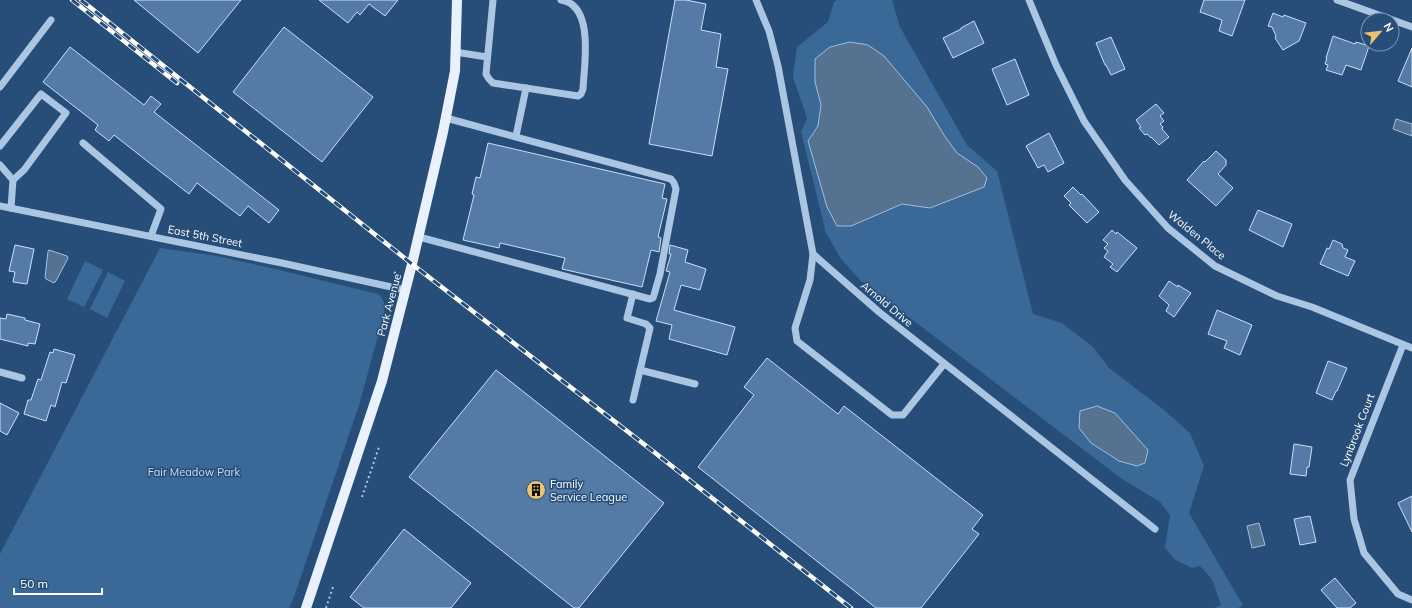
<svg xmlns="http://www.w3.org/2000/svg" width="1412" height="608" font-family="Mulish,sans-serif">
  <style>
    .green { fill: #3a6897; fill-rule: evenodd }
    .water { fill: #557291; stroke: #9ec1e4 }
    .building { fill: #537ba5; stroke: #ccdff3 }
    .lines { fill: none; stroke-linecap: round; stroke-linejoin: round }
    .path { stroke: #aac6e3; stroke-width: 2; stroke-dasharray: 2 3; stroke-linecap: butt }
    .minor { stroke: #aac6e3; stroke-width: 7 }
    .major { stroke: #e9f1fc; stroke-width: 10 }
    .rail-casing { stroke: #fff; stroke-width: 4.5 }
    .rail { stroke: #274e79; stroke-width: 3; stroke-dasharray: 9; stroke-linecap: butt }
    .labels { text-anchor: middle; stroke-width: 3; stroke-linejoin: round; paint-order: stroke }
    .street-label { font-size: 11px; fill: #fff; stroke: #274e79 }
    .park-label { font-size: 11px; fill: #ccdff3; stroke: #274e79 }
    .poi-label { font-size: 11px; fill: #fff; stroke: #274e79; text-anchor: start }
  </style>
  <rect width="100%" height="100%" fill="#274e79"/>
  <g class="green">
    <path d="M837,0H892L900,27L967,145L997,171L1033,314L1062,323L1093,347L1109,368L1163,409L1190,433L1204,466L1189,513L1243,605L1238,608H1215L1221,605L1212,579L1200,566L1192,568L1174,559L1165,548L1170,515L1160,502L1122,479L860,280L841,259L826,233L801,132L807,118L793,77L797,47L828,22L834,2ZM850,42L868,45L944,135L957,153L978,167L949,200L930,208L902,204L851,226H837L827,207L808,142L818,126L821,105L815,82L830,47Z"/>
    <path d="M160,248L217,256L275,269L378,294C385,300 385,306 384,314L359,405L294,597L289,608H0V554Z"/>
    <polygon points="85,261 103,270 84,307 67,299"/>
    <polygon points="108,272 125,281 107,318 90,309"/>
  </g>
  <g class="water">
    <polygon points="850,42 868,45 884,56 927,107 944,135 957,153 978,167 987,178 984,187 930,208 902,204 851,226 837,226 827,207 808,141 818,126 821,105 815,82 815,59 830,47"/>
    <polygon points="1396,119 1412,124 1412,136 1393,129"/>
    <polygon points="49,250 67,256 68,258 56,281 54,283 46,279 45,278 48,251"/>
    <polygon points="1097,406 1115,413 1148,450 1145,463 1137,466 1119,461 1091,443 1079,428 1080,411"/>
    <polygon points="1259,523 1265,545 1252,548 1247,526"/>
  </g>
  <g class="building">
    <polygon points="134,0 241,0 198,53"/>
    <polygon points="319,0 398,0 385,16 369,4 360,15 357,12 348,23"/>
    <polygon points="675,0 686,0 706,4 701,30 721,34 716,67 728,69 712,156 649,144"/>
    <polygon points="1204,0 1245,0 1232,36 1219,31 1222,20 1200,12"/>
    <polygon points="1273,13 1283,17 1284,15 1306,23 1299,41 1283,50 1275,38 1276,36 1272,27 1268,26"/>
    <polygon points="974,21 984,43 953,58 943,38 961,29 961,28"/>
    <polygon points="284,27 373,97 322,162 233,92"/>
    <polygon points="1333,36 1355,44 1356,42 1369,46 1361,70 1346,65 1342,75 1326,70 1328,65 1325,64 1327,58 1326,58"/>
    <polygon points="1111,37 1125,69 1111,75 1106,65 1105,65 1096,43"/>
    <polygon points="70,47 144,105 151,96 161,104 154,112 279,210 269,223 248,206 240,216 197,183 189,194 114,135 109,141 95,130 98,125 43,82"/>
    <polygon points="1412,48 1412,87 1398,81"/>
    <polygon points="1015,59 1029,95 1007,105 992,69"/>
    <polygon points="1156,104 1164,113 1160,116 1164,121 1160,124 1163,127 1162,129 1169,137 1159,145 1151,137 1151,138 1147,134 1145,135 1139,128 1141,127 1136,120"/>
    <polygon points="1049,133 1064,163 1048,172 1044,165 1038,168 1026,146"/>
    <polygon points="488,143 665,184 662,198 667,199 658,237 661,238 659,252 651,250 642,287 562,269 565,258 500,243 499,248 463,240 474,195 472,194 476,177 480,178"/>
    <polygon points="1216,151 1226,160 1226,165 1218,174 1233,188 1216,206 1187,180 1204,161 1205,162"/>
    <polygon points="1073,187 1081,195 1082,194 1099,212 1087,223 1069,205 1071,203 1064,196"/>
    <polygon points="1258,210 1292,224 1283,247 1249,230"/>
    <polygon points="1112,230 1116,234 1117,232 1137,248 1117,272 1110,267 1113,264 1104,257 1108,251 1104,248 1108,244 1103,240"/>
    <polygon points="1333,240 1342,244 1343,248 1348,250 1345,257 1355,261 1348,276 1320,264 1327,248 1329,249"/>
    <polygon points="15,245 34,249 27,284 13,282 15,272 9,271"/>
    <polygon points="670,245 688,250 685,262 706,269 700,290 681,285 674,310 735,327 727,355 669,339 672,325 656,321 670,272 666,271 671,254 669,254"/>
    <polygon points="1169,281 1178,287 1178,285 1191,293 1174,317 1166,311 1169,305 1159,296"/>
    <polygon points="1217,310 1252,325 1240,355 1224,348 1227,341 1208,334"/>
    <polygon points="7,314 25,318 25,320 40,324 35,344 28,343 28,346 0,339 0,318 6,319"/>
    <polygon points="54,349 75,355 66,383 62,382 55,407 51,405 46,421 24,414 28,400 31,400 38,379 41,380 50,352 53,353"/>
    <polygon points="767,358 838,414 844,406 983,515 972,529 979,534 921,608 876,608 698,467 754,395 744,387"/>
    <polygon points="1328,361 1347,368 1337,391 1336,391 1332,400 1316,393"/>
    <polygon points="496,370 664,503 579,608 574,608 409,477"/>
    <polygon points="0,403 19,413 7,435 0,431"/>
    <polygon points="1294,444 1312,447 1309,467 1307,467 1306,476 1290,474"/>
    <polygon points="1412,496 1412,532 1398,503"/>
    <polygon points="1310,516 1316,542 1300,545 1294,519"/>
    <polygon points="404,529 471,583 451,608 364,608 350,597"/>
    <polygon points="1335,578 1356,603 1350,608 1337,608 1321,590"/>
  </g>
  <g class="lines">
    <g class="path">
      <polyline points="394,272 398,275"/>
      <polyline points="362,497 379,447"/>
      <polyline points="326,608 333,587"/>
    </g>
    <g class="minor">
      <path d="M493,0L486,74L489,79L493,83L578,96L581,94L583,89C584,66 595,5 561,0"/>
      <polyline points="756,0 769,31 778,66 813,254 879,312 1155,529"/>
      <polyline points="1029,0 1056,65 1084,121 1125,180 1168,228 1215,266 1277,296 1312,307 1412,348"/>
      <polyline points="1337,0 1412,27"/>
      <polyline points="455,52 487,57"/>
      <polyline points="0,87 51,20"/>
      <polyline points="516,136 526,88"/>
      <polyline points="83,143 161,209 151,236"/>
      <polyline points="0,146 41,94 66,113 24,170 13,180"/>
      <polyline points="0,165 13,180 11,208"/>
      <polyline points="0,206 282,263 405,290"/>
      <polyline points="419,237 650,299 653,298 654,295 660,274 676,189 674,183 671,179 446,118"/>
      <polyline points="813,254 810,280 795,328 797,341 892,415 903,415 944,364"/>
      <polyline points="633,294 627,318 646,324 650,328 633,400"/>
      <polyline points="1403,345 1350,480 1354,519 1364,553 1398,594 1412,600"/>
      <polyline points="640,370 695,384"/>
      <polyline points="0,372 22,378"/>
    </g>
    <polyline class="major" points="306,608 382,381 412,264 443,132 455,71 457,0"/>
    <defs>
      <g id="rail">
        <polyline points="72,0 177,83"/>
        <polyline points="81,0 412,264 654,452 851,608"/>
      </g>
    </defs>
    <use href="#rail" class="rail-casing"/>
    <use href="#rail" class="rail"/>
  </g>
  <defs>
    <symbol id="building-disc" viewBox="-11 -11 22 22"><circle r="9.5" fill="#ebc370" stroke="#274e79"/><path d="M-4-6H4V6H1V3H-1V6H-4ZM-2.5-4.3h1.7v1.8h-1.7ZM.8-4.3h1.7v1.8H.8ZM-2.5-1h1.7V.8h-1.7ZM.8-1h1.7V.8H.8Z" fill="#111"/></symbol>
  </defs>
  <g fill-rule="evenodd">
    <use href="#building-disc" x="525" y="479" width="22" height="22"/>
  </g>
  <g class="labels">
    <g class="street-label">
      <text transform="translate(1197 235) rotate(39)" y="4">Walden Place</text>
      <text transform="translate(205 236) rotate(11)" y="4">East 5th Street</text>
      <text transform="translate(887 304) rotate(40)" y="4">Arnold Drive</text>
      <text transform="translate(389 305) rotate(-75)" y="4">Park Avenue</text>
      <text transform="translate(1357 430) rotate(-69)" y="4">Lynbrook Court</text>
    </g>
    <g class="park-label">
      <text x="194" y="476">Fair Meadow Park</text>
    </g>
    <g class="poi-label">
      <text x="550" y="488">Family<tspan x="550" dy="13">Service League</tspan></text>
    </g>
  </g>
  <g transform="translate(1380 32) rotate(62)"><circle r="19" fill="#274e79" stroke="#7d95af"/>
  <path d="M0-3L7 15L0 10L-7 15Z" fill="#ebc370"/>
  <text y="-6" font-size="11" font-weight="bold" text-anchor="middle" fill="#ffffff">N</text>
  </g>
  <path d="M14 588v6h88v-6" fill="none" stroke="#ffffff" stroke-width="2"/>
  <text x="20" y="588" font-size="12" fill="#ffffff" stroke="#274e79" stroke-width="3" paint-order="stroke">50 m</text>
</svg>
